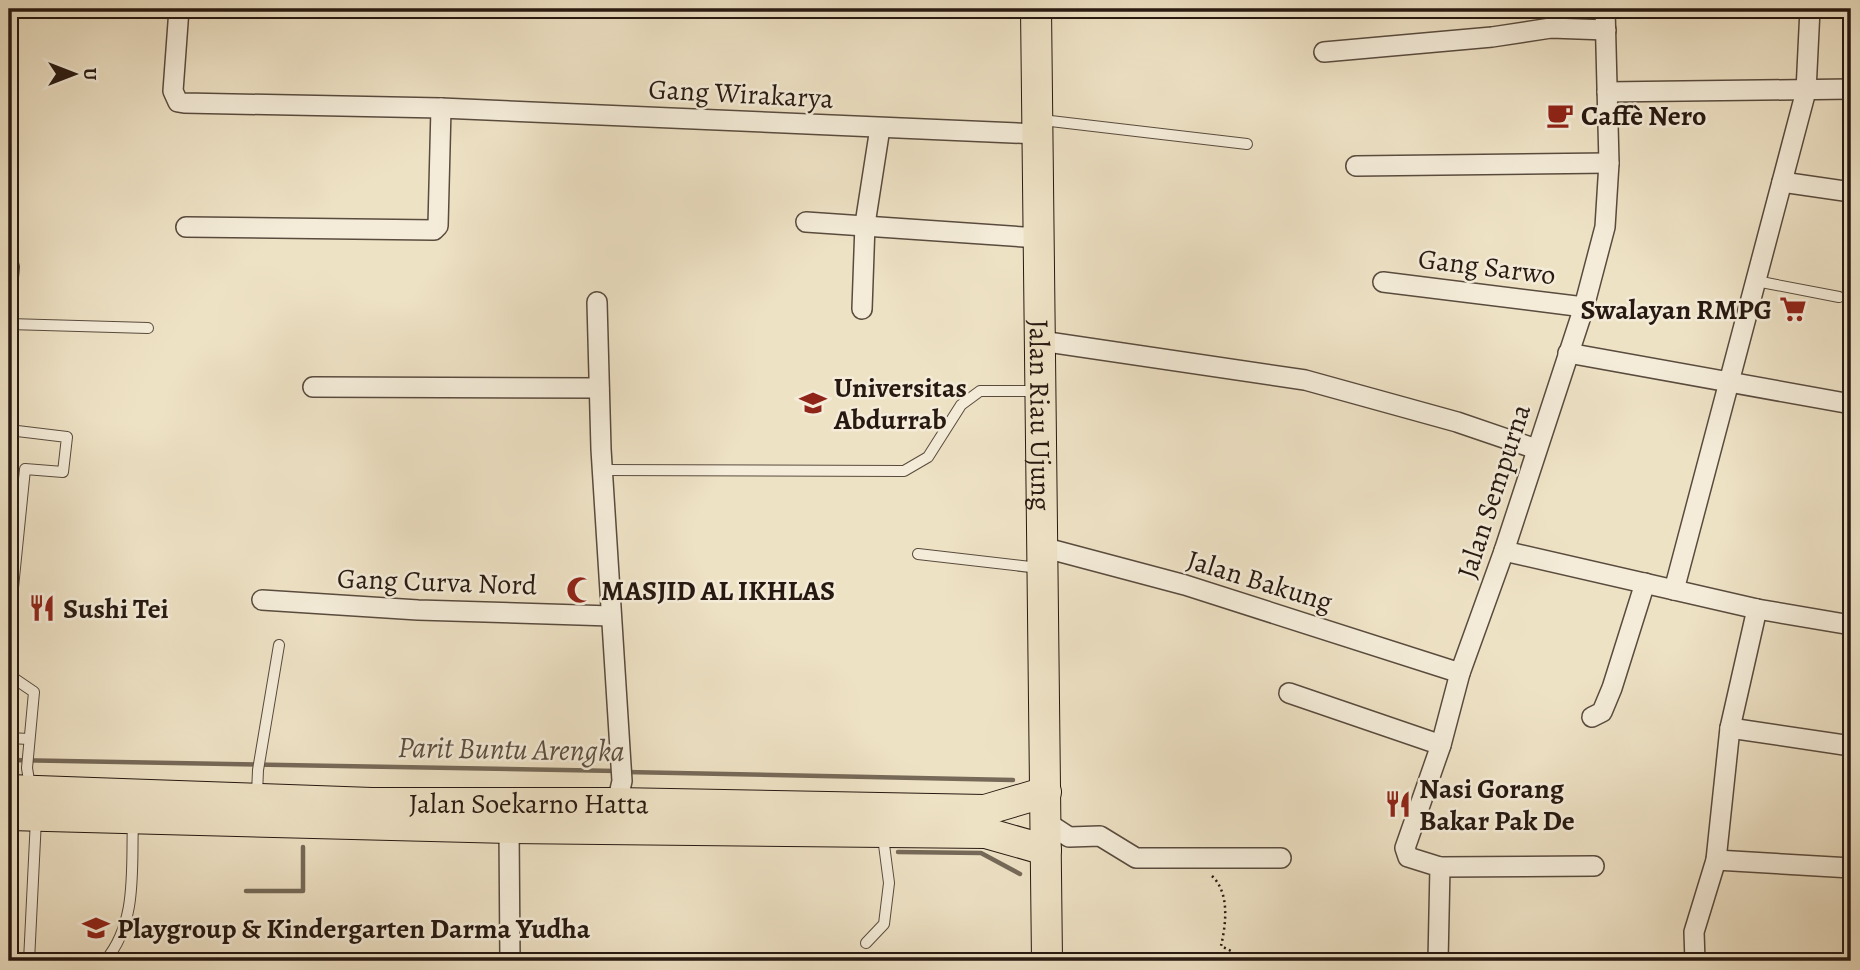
<svg xmlns="http://www.w3.org/2000/svg" width="1860" height="970" font-family="Alegreya,serif">
  <style>
    .lines { fill: none; stroke-linecap: round; stroke-linejoin: round }
    .stream { stroke: #766958; stroke-width: 4.5 }
    .lane-casing { stroke: #594b3e; stroke-width: 12 }
    .street-casing { stroke: #594b3e; stroke-width: 22 }
    .primary-casing { stroke: #271911; stroke-width: 32 }
    .path { stroke: #271911; stroke-width: 2.5; stroke-dasharray: 2 3.5; stroke-linecap: butt }
    .lane { stroke: #f4ecd9; stroke-width: 10 }
    .street { stroke: #f4ecd9; stroke-width: 19 }
    .primary { stroke: #eee2c5; stroke-width: 30 }
    .labels { text-anchor: middle; stroke-width: 5; stroke-linejoin: round; paint-order: stroke }
    .street-label { font-size: 28px; fill: #271911; stroke: #f4ecd9 }
    .poi-label { font-size: 28px; font-weight: bold; fill: #271911; stroke: #f4ecd9; text-anchor: start }
    .water-label { font-size: 30px; font-style: italic; fill: #5b4e41; stroke: #f4ecd9 }
  </style>
  <rect width="100%" height="100%" fill="#eee2c5"/>
  <filter id="stains"><feTurbulence type="fractalNoise" baseFrequency=".00286" numOctaves="4"/><feColorMatrix values="0 0 0 0 .2 0 0 0 0 .09 0 0 0 0 .02 0 0 0 .5 -.17"/></filter>
  <radialGradient id="worn" r=".72"><stop offset=".6" stop-color="#630" stop-opacity="0"/><stop offset="1" stop-color="#630" stop-opacity=".3"/></radialGradient>
  <g class="lines">
    <g class="stream">
      <polyline points="9,760 617,771"/>
      <polyline points="626,772 1013,780"/>
      <polyline points="898,852 981,853 1020,874"/>
      <polyline points="246,891 303,891 303,847"/>
    </g>
    <defs>
      <g id="lane">
        <polyline points="1042,120 1247,144"/>
        <polyline points="9,246 14,267 9,320"/>
        <polyline points="1756,281 1839,297"/>
        <polyline points="9,324 148,328"/>
        <polyline points="9,430 67,437 63,472 25,469 9,627"/>
        <polyline points="602,470 904,471 928,457 961,405 980,391 1037,391"/>
        <polyline points="918,554 1039,568"/>
        <polyline points="9,675 34,692 27,768 30,787"/>
        <polyline points="9,738 29,739"/>
        <polyline points="257,794 258,770 279,645"/>
        <polyline points="866,943 884,924 889,883 883,837"/>
        <polyline points="29,961 36,819"/>
        <path d="M105,961C138,922 131,869 133,821"/>
      </g>
      <g id="street">
        <polyline points="179,9 173,91 178,102 184,103 441,108 1038,134"/>
        <polyline points="1324,52 1492,37 1551,28 1606,30"/>
        <polyline points="1607,92 1851,89"/>
        <polyline points="1356,166 1609,163"/>
        <polyline points="1782,182 1851,192"/>
        <polyline points="806,222 1039,238"/>
        <polyline points="186,227 434,230 438,226 441,108"/>
        <polyline points="1383,282 1584,307"/>
        <polyline points="597,302 601,449 622,781 617,803"/>
        <polyline points="862,309 865,224 880,128"/>
        <polyline points="1041,341 1305,380 1457,422 1536,449"/>
        <polyline points="1568,353 1851,404"/>
        <polyline points="313,387 599,388"/>
        <polyline points="1042,547 1185,585 1460,673"/>
        <polyline points="1504,551 1757,609 1851,625"/>
        <polyline points="1674,590 1806,91 1810,9"/>
        <polyline points="262,600 418,610 611,616"/>
        <polyline points="1289,693 1441,745"/>
        <polyline points="1592,717 1602,712 1612,688 1645,583"/>
        <polyline points="1730,728 1851,746"/>
        <polyline points="1046,822 1069,837 1100,836 1136,858 1281,858"/>
        <polyline points="509,828 510,961"/>
        <polyline points="1716,860 1851,868"/>
        <polyline points="1440,867 1594,866"/>
        <polyline points="1438,961 1440,867 1408,857 1405,848 1441,745 1460,673 1504,551 1584,307 1605,227 1609,163 1605,9"/>
        <polyline points="1695,961 1694,932 1716,860 1730,728 1757,609"/>
      </g>
      <g id="primary">
        <path id="s1" d="M1036,9L1047,961"/>
        <path id="s2" d="M9,790L372,803H617L985,810L1046,792"/>
        <polyline points="9,815 509,828 986,833 1046,850"/>
      </g>
    </defs>
    <use href="#lane" class="lane-casing"/>
    <use href="#street" class="street-casing"/>
    <use href="#primary" class="primary-casing"/>
    <path class="path" d="M1212,876C1230,893 1226,924 1221,946L1233,952L1239,961"/>
    <use href="#lane" class="lane"/>
    <use href="#street" class="street"/>
    <use href="#primary" class="primary"/>
  </g>
  <defs>
    <symbol id="cafe-bare" viewBox="-9 -9 18 18"><path d="M-5.5-4.5H6V0H3Q3 3.5 0 3.5H-2.5Q-5.5 3.5-5.5 0ZM3-3.2v2h1.7v-2ZM-6 4.5H4V6H-6Z" fill="#8f2418" stroke="#f4ecd9" stroke-width="2.5" paint-order="stroke"/></symbol>
    <symbol id="supermarket-bare" viewBox="-9 -9 18 18"><path d="M-6-5.5h2.5l.6 2H6L4.5 2H-2.5L-4.4-4H-6ZM-1.5 3.2a1.3 1.3 0 1 0 .1 0ZM3 3.2a1.3 1.3 0 1 0 .1 0Z" fill="#8f2418" stroke="#f4ecd9" stroke-width="2.5" paint-order="stroke"/></symbol>
    <symbol id="university-bare" viewBox="-9 -9 18 18"><path d="M0-5L7-2L0 1L-7-2ZM-4 1L0 2.5L4 1V4Q0 6-4 4Z" fill="#8f2418" stroke="#f4ecd9" stroke-width="2.5" paint-order="stroke"/></symbol>
    <symbol id="mosque-bare" viewBox="-9 -9 18 18"><path d="M3.5-4.9A6 6 0 1 0 3.5 4.9A5 5 0 1 1 3.5-4.9Z" fill="#8f2418" stroke="#f4ecd9" stroke-width="2.5" paint-order="stroke"/></symbol>
    <symbol id="restaurant-bare" viewBox="-9 -9 18 18"><path d="M-5-6h1v4h1v-4h1v4h1v-4h1v5L-1.5 .5V6h-2V.5L-5-1ZM5-6V6H3V1.5H1.5Q1.5-4 5-6Z" fill="#8f2418" stroke="#f4ecd9" stroke-width="2.5" paint-order="stroke"/></symbol>
    <symbol id="school-bare" viewBox="-9 -9 18 18"><path d="M0-5L7-2L0 1L-7-2ZM-4 1L0 2.5L4 1V4Q0 6-4 4Z" fill="#8f2418" stroke="#f4ecd9" stroke-width="2.5" paint-order="stroke"/></symbol>
  </defs>
  <g fill-rule="evenodd">
    <use href="#cafe-bare" x="1541" y="96" width="38" height="38"/>
    <use href="#supermarket-bare" x="1774" y="290" width="38" height="38"/>
    <use href="#university-bare" x="794" y="384" width="38" height="38"/>
    <use href="#mosque-bare" x="561" y="571" width="38" height="38"/>
    <use href="#restaurant-bare" x="23" y="589" width="38" height="38"/>
    <use href="#restaurant-bare" x="1379" y="785" width="38" height="38"/>
    <use href="#school-bare" x="77" y="909" width="38" height="38"/>
  </g>
  <g class="labels">
    <g class="street-label">
      <text transform="translate(741 93) rotate(3)" y="10">Gang Wirakarya</text>
      <text transform="translate(1487 266) rotate(7)" y="10">Gang Sarwo</text>
      <text dy="10" stroke="none"><textPath href="#s1" startOffset="406">Jalan Riau Ujung</textPath></text>
      <text transform="translate(1493 491) rotate(-72)" y="10">Jalan Sempurna</text>
      <text transform="translate(1260 580) rotate(17)" y="10">Jalan Bakung</text>
      <text transform="translate(437 581) rotate(2)" y="10">Gang Curva Nord</text>
      <text dy="10" stroke="none"><textPath href="#s2" startOffset="520">Jalan Soekarno Hatta</textPath></text>
    </g>
    <g class="poi-label">
      <text x="1581" y="125">Caffè Nero</text>
      <text x="1772" y="319" text-anchor="end">Swalayan RMPG</text>
      <text x="834" y="397">Universitas<tspan x="834" dy="32">Abdurrab</tspan></text>
      <text x="601" y="600">MASJID AL IKHLAS</text>
      <text x="63" y="618">Sushi Tei</text>
      <text x="1419" y="798">Nasi Gorang<tspan x="1419" dy="32">Bakar Pak De</tspan></text>
      <text x="117" y="938">Playgroup &amp; Kindergarten Darma Yudha</text>
    </g>
    <g class="water-label">
      <text transform="translate(511 749) rotate(1)" y="10">Parit Buntu Arengka</text>
    </g>
  </g>
  <rect width="1860" height="970" fill="none" stroke="#eee2c5" stroke-width="35"/>
  <rect x="10" y="10" width="1839" height="949" fill="none" stroke="#271911" stroke-width="3.5"/>
  <rect x="18" y="18" width="1825" height="935" fill="none" stroke="#271911" stroke-width="2"/>
  <g transform="translate(74 74) rotate(90)" stroke="#f4ecd9" stroke-width="5" paint-order="stroke">
  <path d="M0-5L12 26L0 18L-12 26Z" fill="#271911"/>
  <text y="-10" font-size="19" font-weight="bold" text-anchor="middle" fill="#271911">U</text>
  </g>
  <rect width="100%" height="100%" filter="url(#stains)"/>
  <rect width="100%" height="100%" fill="url(#worn)"/>
</svg>
